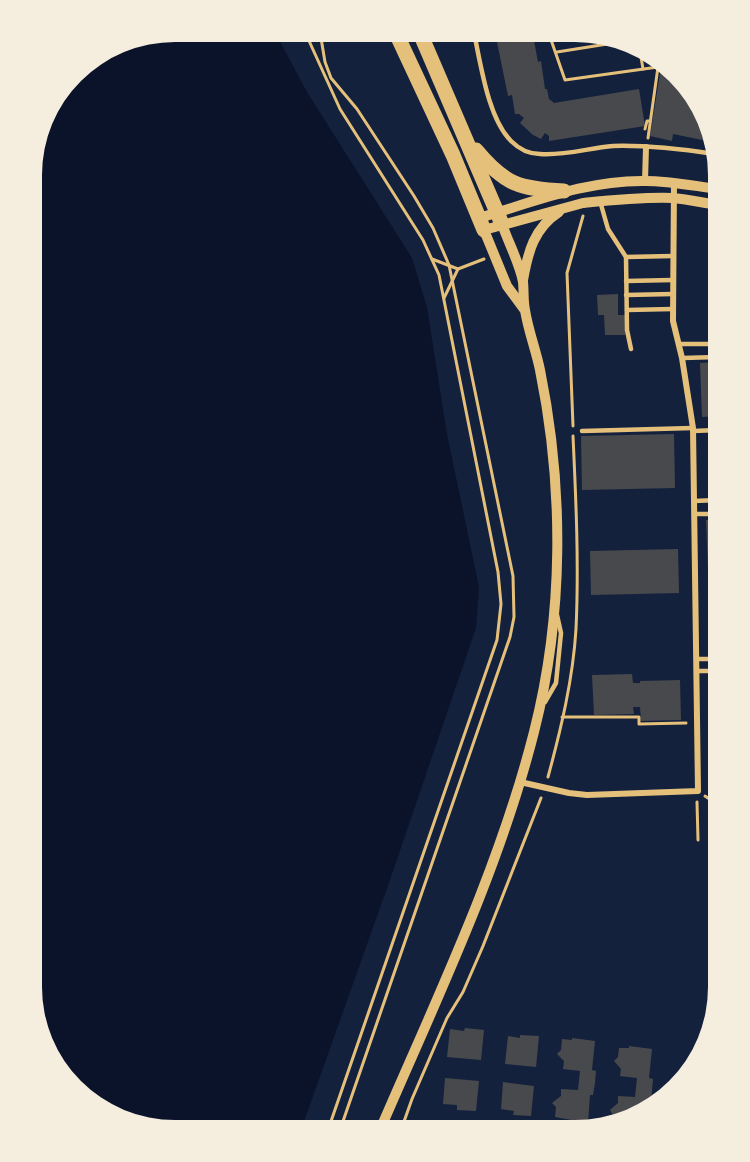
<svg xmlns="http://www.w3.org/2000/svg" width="750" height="1162" font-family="Montserrat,sans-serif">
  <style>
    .water { fill: #0b132b }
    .building { fill: #48494c }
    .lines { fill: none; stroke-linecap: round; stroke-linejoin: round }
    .path { stroke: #e5c07b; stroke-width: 3 }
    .service { stroke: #e5c07b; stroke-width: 4.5 }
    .minor { stroke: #e5c07b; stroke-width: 6 }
    .tertiary { stroke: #e5c07b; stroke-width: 10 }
    .primary { stroke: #e5c07b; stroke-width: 15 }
  </style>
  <rect width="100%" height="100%" fill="#14213d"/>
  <polygon class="water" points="175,32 275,32 307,92 412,258 427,307 447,434 479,587 476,628 391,877 301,1130 157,1129 88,1101 43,1042 32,987 33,157 46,111 80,67 121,42"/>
  <g class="building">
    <polygon points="490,33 533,35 538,62 541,61 545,89 547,89 549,99 554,103 639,89 645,126 549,141 549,136 545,133 541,139 533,135 520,123 524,118 519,114 515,114 512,95 508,96 497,42 492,42"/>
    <polygon points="662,61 707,120 712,142 673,134 672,141 650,136"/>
    <polygon points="618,294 618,315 625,315 625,335 605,335 604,315 598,315 597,295"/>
    <polygon points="718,362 718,416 702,417 700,363"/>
    <polygon points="674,434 675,488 582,490 581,436"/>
    <polygon points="718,519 718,569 708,570 706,520"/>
    <polygon points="678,549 679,593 591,595 590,551"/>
    <polygon points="632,674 633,683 640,683 640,681 680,680 681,720 641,721 640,707 633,707 634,714 594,715 592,675"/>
    <polygon points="718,676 718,728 713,728 711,677"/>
    <polygon points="465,1028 484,1030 481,1060 447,1057 450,1029 464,1031"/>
    <polygon points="520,1035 539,1036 536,1067 505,1064 508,1036 520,1038"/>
    <polygon points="572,1038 595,1041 592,1070 596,1071 595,1083 593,1095 590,1095 588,1123 555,1117 556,1107 552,1103 561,1096 561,1089 578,1090 580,1071 563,1069 564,1061 557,1054 561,1050 562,1039 572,1040"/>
    <polygon points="629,1046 652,1049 649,1078 653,1079 651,1102 648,1102 648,1105 630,1119 613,1123 613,1115 610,1110 618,1103 618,1096 635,1097 637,1078 620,1076 621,1069 614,1061 618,1057 619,1048 629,1048"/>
    <polygon points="445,1078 479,1081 476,1111 457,1110 457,1105 443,1104"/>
    <polygon points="503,1082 534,1086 531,1116 513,1115 514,1111 501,1109"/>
  </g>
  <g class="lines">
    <g class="path">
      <polyline points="305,32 340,109 423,240 439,275 498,572 501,604 497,640 328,1130"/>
      <polyline points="320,32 325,62 331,78 357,109 414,196 433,228 449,265 513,576 514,617 510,637 340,1130"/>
      <polyline points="549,34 565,80 658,67 648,138"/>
      <polyline points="640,51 643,69"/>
      <polyline points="557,52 620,42"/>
      <polyline points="645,129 647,121 650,121"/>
      <polyline points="432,259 458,269 444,298"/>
      <polyline points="458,269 484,259"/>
      <polyline points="573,426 567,273 583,216"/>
      <polyline points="562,717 639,717 639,724 686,723"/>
      <path d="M548,777C561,729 573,679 576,629C579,565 576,500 573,436"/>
      <polyline points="705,796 718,805"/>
      <polyline points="697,802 698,840"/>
      <polyline points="401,1130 412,1099 447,1018 463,992 483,946 541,798"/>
    </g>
    <g class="service">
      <path d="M474,33C481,65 488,118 511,141C519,149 529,154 540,154C564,156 589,148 613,146C647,145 681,149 714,154"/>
      <polyline points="600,201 608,229 626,257 627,330 631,349"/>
      <polyline points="626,257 673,256"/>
      <polyline points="626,281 673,280"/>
      <polyline points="626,295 673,294"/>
      <polyline points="627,310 673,309"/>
      <polyline points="679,344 718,344"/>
      <polyline points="682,358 718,357"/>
      <polyline points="582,431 693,428"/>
      <polyline points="693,431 718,430"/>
      <polyline points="694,501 718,500"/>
      <polyline points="694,514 718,514"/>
      <polyline points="696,659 718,659"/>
      <polyline points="697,671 718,671"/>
      <polyline points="545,702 556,683 561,633 557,615"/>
    </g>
    <g class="minor">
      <polyline points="645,181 646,147"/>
      <polyline points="520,782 569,793 587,795 698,791 693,428 682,358 673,321 674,183"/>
    </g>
    <g class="tertiary">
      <path d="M479,218C534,202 587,180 645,181C670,181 694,186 718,189"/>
      <path d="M523,280C528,252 534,228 559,212"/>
      <path d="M524,309L507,286L484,230L583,203C613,200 642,197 672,198C687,199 703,203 718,205"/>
      <path d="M380,1130C436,1000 499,870 534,732C564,615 564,488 540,370C536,350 528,330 525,310C523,301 524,291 523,282C520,264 508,242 502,224"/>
    </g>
    <g class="primary">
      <polyline points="396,33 453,155 484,230"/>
      <polyline points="420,33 502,224"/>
      <path d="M476,150C505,185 520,189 564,191"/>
    </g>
  </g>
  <path d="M0 0H750V1162H0ZM175 42H575A133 133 0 0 1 708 175V987A133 133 0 0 1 575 1120H175A133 133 0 0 1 42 987V175A133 133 0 0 1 175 42Z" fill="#f5edde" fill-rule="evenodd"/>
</svg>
